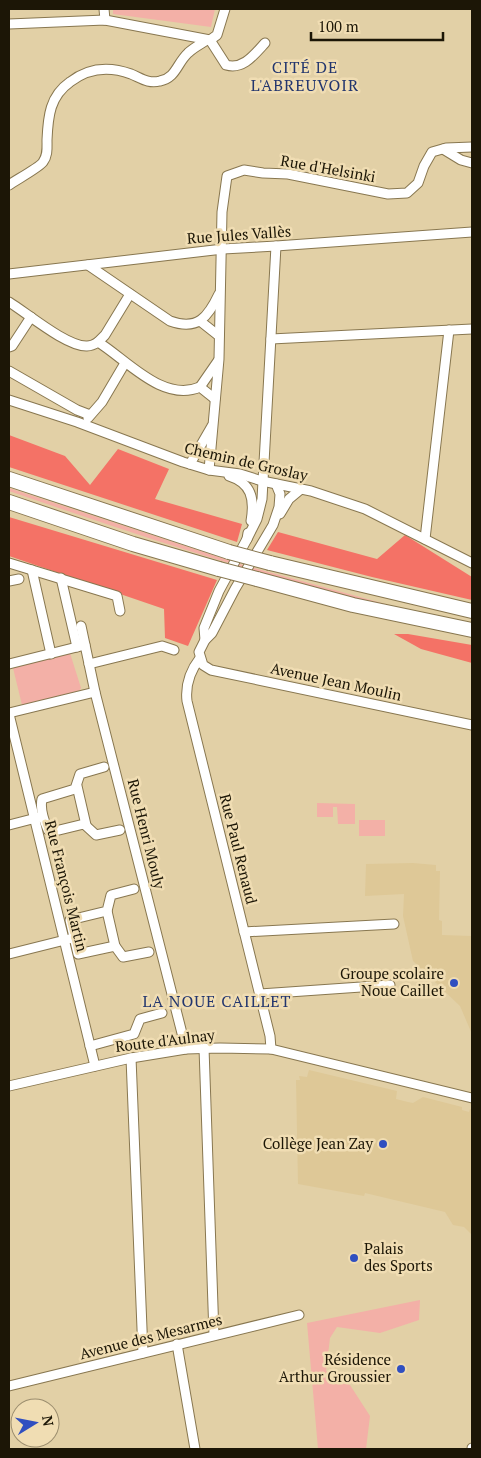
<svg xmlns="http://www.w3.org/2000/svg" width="481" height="1458" font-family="'PT Serif',serif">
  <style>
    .built { fill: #dec897 }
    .green { fill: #f3b0a7 }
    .forest { fill: #f47266 }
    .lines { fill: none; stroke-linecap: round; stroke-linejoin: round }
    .minor-casing { stroke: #887750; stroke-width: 11 }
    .highway-casing { stroke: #887750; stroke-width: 16 }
    .minor { stroke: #fff; stroke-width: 9 }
    .highway { stroke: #fff; stroke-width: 14 }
    .highway-bridge-casing { stroke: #887750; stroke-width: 16; stroke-linecap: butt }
    .highway-bridge { stroke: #fff; stroke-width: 14 }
    .poi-dot { fill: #304fc0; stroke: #f0ddb3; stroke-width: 2 }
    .labels { text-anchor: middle; stroke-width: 5; stroke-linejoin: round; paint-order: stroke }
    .street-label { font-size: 15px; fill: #1c1606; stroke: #f0ddb3 }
    .poi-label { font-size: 15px; fill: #1c1606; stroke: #f0ddb3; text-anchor: end }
    .neighbourhood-label { font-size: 16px; letter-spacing: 1px; fill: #23366e; stroke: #f0ddb3 }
  </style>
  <rect width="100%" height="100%" fill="#e2d0a6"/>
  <g class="built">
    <polygon points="413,863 436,865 436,871 440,871 439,920 442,921 442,935 472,936 472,1034 460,1006 413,961 403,916 404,894 365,896 366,864"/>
    <polygon points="309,1070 397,1091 396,1099 408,1102 413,1103 423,1097 462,1107 462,1110 469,1112 470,1109 472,1110 472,1235 464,1227 453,1225 445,1212 365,1193 364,1196 298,1184 296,1080 300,1080 299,1076 307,1077"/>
  </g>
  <g class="green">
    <polygon points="113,9 215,9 211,27 113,14"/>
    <path d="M9,488L243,565L389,605V607C260,576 134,534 9,491Z"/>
    <polygon points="70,653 81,688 79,691 22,705 13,668"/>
    <polygon points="317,803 355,804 355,824 338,824 337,807 333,807 333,817 317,817"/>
    <rect x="359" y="820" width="26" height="16"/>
    <polygon points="420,1300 419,1320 380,1333 337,1327 330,1338 326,1371 350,1385 370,1416 366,1449 318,1449 307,1323"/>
  </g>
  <g class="forest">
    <polygon points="9,435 65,456 90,485 118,449 169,469 155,499 242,524 237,542 9,467"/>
    <polygon points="9,517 217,580 188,646 165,638 164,609 9,556"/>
    <polygon points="278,532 377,559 405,535 472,577 472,600 372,577 267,550"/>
    <polygon points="394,634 408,634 472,645 472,663 421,649"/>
  </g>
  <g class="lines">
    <defs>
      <g id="minor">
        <polyline points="104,9 105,20"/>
        <polyline points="9,24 105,20 210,40"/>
        <path d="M210,40L226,65C243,70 254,55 265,43"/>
        <polyline points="210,40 217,35 225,9"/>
        <polyline points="443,149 461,160 472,163"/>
        <path d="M9,185C16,180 40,167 43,162C48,155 47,148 47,140C48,116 50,96 70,82C88,68 109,66 131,74C141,78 148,84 160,81C176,78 177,63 188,53C193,48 201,44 207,40"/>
        <path d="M88,265L170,321C198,331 208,317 219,294"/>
        <polyline points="9,274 223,249 276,246 472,232"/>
        <path d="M9,302C27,313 67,347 87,346C91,346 95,344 98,342C127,360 163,403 200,387L215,399"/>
        <polyline points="200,321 219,336"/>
        <polyline points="271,339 472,329"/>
        <polyline points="98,342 105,335 130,294"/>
        <polyline points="9,347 12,346 31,317"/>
        <polyline points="9,371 77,410 90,415"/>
        <polyline points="200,387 218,361"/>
        <polyline points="9,400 77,422 183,462 209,470 240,474 262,481 311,491 365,509 472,563"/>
        <polyline points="88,418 102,402 125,363"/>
        <polyline points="190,464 212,426"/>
        <polyline points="209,470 219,359 222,212 227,176 244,170 263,173 288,174 388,194 407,193 418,183 424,166 432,152 446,148 472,147"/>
        <path d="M229,476C251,483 255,498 251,521"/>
        <polyline points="276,484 280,494 279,507 273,525 235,589 212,633 205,640 199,652 203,665 211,670 472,725"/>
        <polyline points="280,514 289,499 301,489"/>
        <polyline points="247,539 257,519 262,499 276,246"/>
        <polyline points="425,539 449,330"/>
        <polyline points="9,563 117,596 120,611"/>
        <polyline points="32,570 51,654"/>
        <polyline points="61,578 77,647"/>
        <polyline points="9,581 19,579"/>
        <polyline points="81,626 95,692 186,1049"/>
        <polyline points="205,640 204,628 219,591 247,539 248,533"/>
        <path d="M200,658C190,671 185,684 187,701L270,1036L271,1049"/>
        <polyline points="9,664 85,645"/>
        <polyline points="89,664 162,646 174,650"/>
        <polyline points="9,713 95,692"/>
        <polyline points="9,714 95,1066"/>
        <path d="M104,767L80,774L75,789L42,799C40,808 44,821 48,830L51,832L84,824L96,835L120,830"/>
        <polyline points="77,786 86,825"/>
        <polyline points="9,825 40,817"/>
        <polyline points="134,889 111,895 107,911 70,920 78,954 115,946 123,957 149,952"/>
        <polyline points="107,911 115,946"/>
        <polyline points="244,932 394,924"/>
        <polyline points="9,954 69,939"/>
        <polyline points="260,994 390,985"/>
        <polyline points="90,1046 134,1034 140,1019 162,1013"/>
        <polyline points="204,1048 214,1335"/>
        <polyline points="131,1058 143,1353"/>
        <polyline points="9,1086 131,1058 186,1049 220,1048 271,1049 472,1098"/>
        <polyline points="177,1344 195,1449"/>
        <polyline points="9,1386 299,1315"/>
        <polyline points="472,1449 472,1448"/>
      </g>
      <g id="highway">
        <polyline points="9,479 229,552"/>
        <polyline points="9,502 133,544 219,569"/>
        <polyline points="270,563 472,611"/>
        <polyline points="257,579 353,605 472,630"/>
      </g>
    </defs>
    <use href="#minor" class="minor-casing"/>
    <use href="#highway" class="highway-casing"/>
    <use href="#minor" class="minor"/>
    <use href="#highway" class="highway"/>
    <defs>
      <g id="highway-bridge">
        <polyline points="229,552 270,563"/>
        <polyline points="219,569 257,579"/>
      </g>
    </defs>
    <use href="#highway-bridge" class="highway-bridge-casing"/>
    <use href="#highway-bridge" class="highway-bridge"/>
  </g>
  <g class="poi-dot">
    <circle cx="454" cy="983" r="5"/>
    <circle cx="383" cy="1144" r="5"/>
    <circle cx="354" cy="1258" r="5"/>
    <circle cx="401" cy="1369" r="5"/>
  </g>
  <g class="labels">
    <g class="street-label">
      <text transform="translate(328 169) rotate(10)" y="5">Rue d'Helsinki</text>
      <text transform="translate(239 235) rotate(-4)" y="5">Rue Jules Vallès</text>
      <text transform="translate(246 462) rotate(13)" y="5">Chemin de Groslay</text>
      <text transform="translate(336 682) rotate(12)" y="5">Avenue Jean Moulin</text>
      <text transform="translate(146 834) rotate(76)" y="5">Rue Henri Mouly</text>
      <text transform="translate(238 849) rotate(76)" y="5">Rue Paul Renaud</text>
      <text transform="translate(66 886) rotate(76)" y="5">Rue François Martin</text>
      <text transform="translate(165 1041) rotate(-7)" y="5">Route d'Aulnay</text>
      <text transform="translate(151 1337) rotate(-14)" y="5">Avenue des Mesarmes</text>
    </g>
    <g class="poi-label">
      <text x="444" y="979">Groupe scolaire<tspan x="444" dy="17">Noue Caillet</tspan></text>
      <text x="373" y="1149">Collège Jean Zay</text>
      <text x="364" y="1254" text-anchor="start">Palais<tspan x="364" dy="17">des Sports</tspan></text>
      <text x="391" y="1365">Résidence<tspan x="391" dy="17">Arthur Groussier</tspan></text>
    </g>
    <g class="neighbourhood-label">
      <text x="305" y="73">CITÉ DE<tspan x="305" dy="18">L'ABREUVOIR</tspan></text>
      <text x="217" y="1007">LA NOUE CAILLET</text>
    </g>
  </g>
  <rect width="481" height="1458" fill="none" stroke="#1c1606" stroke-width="20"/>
  <g transform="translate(35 1423) rotate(80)"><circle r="24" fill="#f0ddb3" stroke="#9b8d6e"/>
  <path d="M0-4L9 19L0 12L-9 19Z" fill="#304fc0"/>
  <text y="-8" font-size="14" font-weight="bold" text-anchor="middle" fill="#1c1606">N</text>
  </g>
  <path d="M311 32v8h132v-8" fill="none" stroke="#1c1606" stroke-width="2.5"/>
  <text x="318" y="32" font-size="15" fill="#1c1606" stroke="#f0ddb3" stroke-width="4" paint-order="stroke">100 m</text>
</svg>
